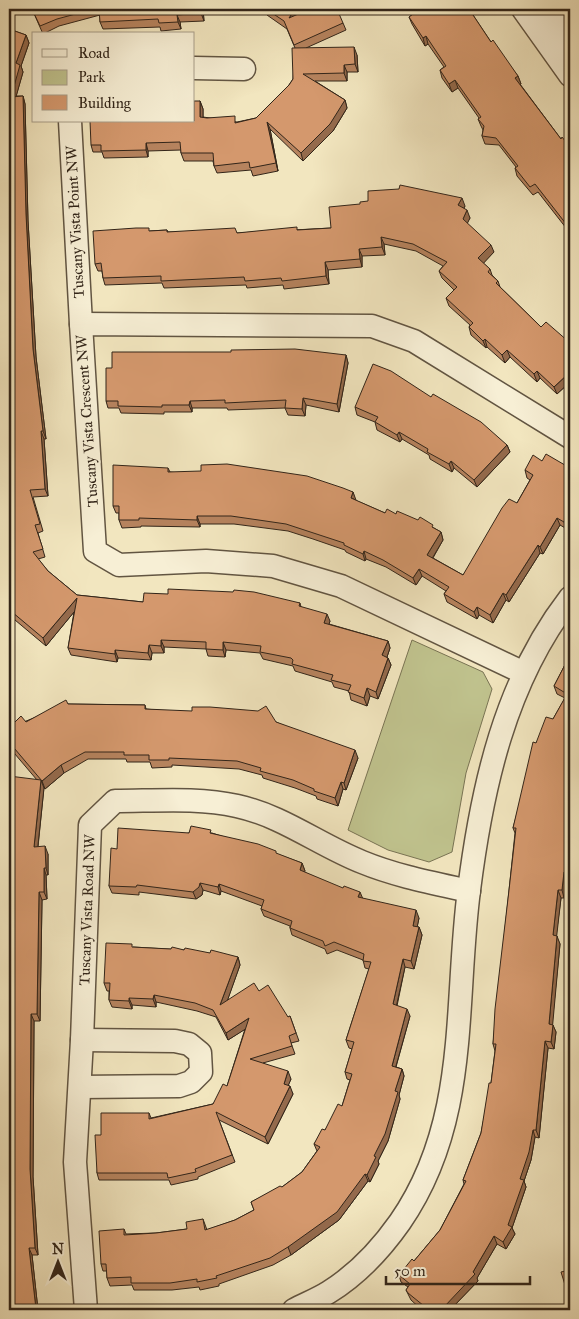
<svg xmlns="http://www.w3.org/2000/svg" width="579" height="1319" font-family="'IM FELL Great Primer',serif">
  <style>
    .green { fill: #c0c38e; stroke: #797454 }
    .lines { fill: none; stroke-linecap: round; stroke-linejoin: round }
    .minor-casing { stroke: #625542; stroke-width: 25 }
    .minor { stroke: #f7efd5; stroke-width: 22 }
    .wall { fill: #b6835e; stroke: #322519 }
    .shaded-wall { fill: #946a4c; stroke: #322519 }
    .building { fill: #d4986d; stroke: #322519 }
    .labels { text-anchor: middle; stroke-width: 4; stroke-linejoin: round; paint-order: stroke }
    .street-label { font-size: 15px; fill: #322519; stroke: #f7efd5 }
  </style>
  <rect width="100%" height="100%" fill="#f2e6bf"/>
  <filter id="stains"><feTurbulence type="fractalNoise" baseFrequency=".004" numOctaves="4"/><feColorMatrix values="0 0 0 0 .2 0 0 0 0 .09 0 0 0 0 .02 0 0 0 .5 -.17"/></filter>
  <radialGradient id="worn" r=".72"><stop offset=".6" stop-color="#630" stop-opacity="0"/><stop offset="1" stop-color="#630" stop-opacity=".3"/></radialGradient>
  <polygon class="green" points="412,640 483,672 492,689 466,773 452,852 429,862 388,850 348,830"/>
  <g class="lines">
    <defs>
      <g id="minor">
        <polyline points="523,9 570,75"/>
        <polyline points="549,9 570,40"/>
        <polyline points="194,68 244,69"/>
        <polyline points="70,121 81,324"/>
        <polyline points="524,673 341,586 273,566 206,561 119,565 95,551 81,324 372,326 414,341 570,437"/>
        <polyline points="80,1087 179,1086 191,1082 201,1072 200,1053 189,1044 175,1041 82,1040"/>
        <path d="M86,1310L75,1162L82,1040L90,825L115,801C154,801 198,797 237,806C283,816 319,845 362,862C396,876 433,883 469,891"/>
        <path d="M294,1310C305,1304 318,1299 329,1292C358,1274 381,1249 400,1222C470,1121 454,1005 469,890C482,787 505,682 570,598"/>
      </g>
    </defs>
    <use href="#minor" class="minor-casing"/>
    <use href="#minor" class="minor"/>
  </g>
  <g class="wall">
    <polygon points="32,9 203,9 204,21 180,22 181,29 161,31 160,27 103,29 100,22 100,15 59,26 43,34"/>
    <polygon points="246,9 264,9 263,13"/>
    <polygon points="265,9 303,9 300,13 343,23 346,30 306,48 357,55 358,72 347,72 347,81 315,81 345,100 347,108 333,131 303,161 270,129 278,171 253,176 251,170 217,173 214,166 213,161 184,161 181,153 181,150 148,151 148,157 104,158 102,152 93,152 91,145 200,101 203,109 203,117 237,122 256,118 289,85 293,79 295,48 287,29 267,15"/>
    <polygon points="409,9 469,9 491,42 518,76 521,84 520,84 561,139 570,147 570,233 538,192 533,195 517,176 515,168 516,167 499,145 485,144 482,136 483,130 481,126 478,119 479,118 458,88 452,92 442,78 440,70 444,67 428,44 425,46 412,24 409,17 412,15"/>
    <polygon points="9,29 26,35 29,43 21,66 23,72 16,96 23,96 25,104 28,221 36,357 46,439 44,439 48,496 33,497 43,531 38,533 45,557 38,559 48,571 77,595 143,602 300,603 301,607 330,621 329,624 388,641 390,648 387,657 388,658 391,665 378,699 370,696 367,706 351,700 349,691 334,687 332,682 295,671 293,666 263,659 260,653 226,650 225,657 208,656 206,649 164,647 164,653 152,653 151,660 118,658 117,662 71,655 68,648 74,612 46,646 15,620 9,613"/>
    <polygon points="465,206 464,208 470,218 467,223 494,252 483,263 490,269 492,275 498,281 500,287 541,327 569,342 570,340 570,382 557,394 540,378 537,382 510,357 505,363 487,347 486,348 471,335 469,327 470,325 449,306 446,298 454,290 442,278 439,271 443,266 416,251 384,244 385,255 362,256 362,267 328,270 329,284 284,289 283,285 247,288 246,285 164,288 162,283 105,285 103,278 102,271 98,271 95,264 150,231 167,230 168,232 237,233 331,228"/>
    <polygon points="346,355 348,363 339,412 306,405 305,416 288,415 285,408 228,410 227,408 192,408 192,412 164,412 164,414 121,413 119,408 108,408 106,401"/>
    <polygon points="355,407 507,445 510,452 477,487 454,468 452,472 430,459 429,455 402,439 400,442 377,430 375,422 357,415"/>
    <polygon points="542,461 567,529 560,525 543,554 540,553 509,602 506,600 493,623 479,615 477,619 447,602 444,594 446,591 422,576 416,585 386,567 366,559 365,561 346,552 345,550 313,539 288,531 234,524 200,524 200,527 141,526 141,527 122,528 119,520 119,513 116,513 113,506 168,468 170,472 353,492 355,500 385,513 434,528 441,532 443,540 433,558 463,575 517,503 530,480 527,478 525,470"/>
    <polygon points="570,655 569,825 570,825 570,867 569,880 566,880 564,898 561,898 556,936 560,944 552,1024 556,1032 554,1049 548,1048 539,1138 535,1137 531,1160 524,1181 526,1187 512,1228 515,1234 506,1249 497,1244 477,1278 478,1281 450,1310 422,1310 411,1300 406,1290 408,1287 401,1282 399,1275 414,1261 440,1230 464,1184 463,1180 481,1133 491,1083 495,1051 493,1044 515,833 513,828 536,743 553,719 565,698 557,694 554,686"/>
    <polygon points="68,704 145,705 146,709 276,722 358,758 346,790 343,789 338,806 317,799 316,796 295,788 263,778 262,775 239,769 172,765 172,767 152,768 150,762 127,762 126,759 88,759 64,773 45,789 44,787 38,847 48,854 48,875 46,875 47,899 42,900 40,1021 34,1021 33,1177 38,1255 32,1255 38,1310 9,1310 37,780 9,747 9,728"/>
    <polygon points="189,833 212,833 277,854 302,863 305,871 304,872 362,898 419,918 417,927 419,927 422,935 414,969 405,967 397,1006 410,1016 396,1067 402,1069 404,1076 399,1095 400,1099 388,1141 378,1161 379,1164 370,1182 368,1181 339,1220 291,1255 273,1265 219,1284 219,1286 200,1290 199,1287 172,1290 134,1290 132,1285 110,1286 107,1278 107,1271 103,1271 101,1264 124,1229 126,1234 156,1233 187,1229 203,1219 207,1230 235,1220 254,1210 251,1202 282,1187 302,1172 317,1151 314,1144 325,1130 342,1106 350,1080 347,1079 345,1072 352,1049 349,1048 346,1040 369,969 365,968 363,960 337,950 327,954 325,949 292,935 290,928 290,926 264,916 261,909 262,906 221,891 220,895 203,890 202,895 196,899 139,892 139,895 112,893 109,886 117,849"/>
    <polygon points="133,947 184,950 238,957 240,965 227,1001 259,991 288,1017 290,1016 299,1041 291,1043 295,1054 263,1063 291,1079 288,1085 293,1094 268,1144 219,1120 235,1162 198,1177 198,1179 171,1185 169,1180 99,1180 97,1173 101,1135 149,1113 151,1118 213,1104 227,1086 245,1029 228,1040 216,1017 197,1011 156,1002 156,1007 132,1005 132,1009 112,1007 109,1000 109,991 107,991 104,983"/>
  </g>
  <g class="shaded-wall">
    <polygon points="201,9 203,9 204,21 201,13"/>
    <polygon points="295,9 303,9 291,26 289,18"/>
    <polygon points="177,15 180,22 181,29 178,22"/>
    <polygon points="26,35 29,43 21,66 23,72 14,104 11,97 16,63"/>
    <polygon points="426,36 428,44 425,46 423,38"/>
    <polygon points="354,47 357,55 358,72 355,64"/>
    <polygon points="344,65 347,72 347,81 344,73"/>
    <polygon points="518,76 521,84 518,86 515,78"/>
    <polygon points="455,80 458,88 452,92 449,84"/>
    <polygon points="23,96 25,104 28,221 36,357 46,439 43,431 33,349 26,214"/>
    <polygon points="345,100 347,108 333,131 303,161 301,153"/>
    <polygon points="200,101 203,109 203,124 200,117"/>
    <polygon points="267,122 270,129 278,171 276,163"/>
    <polygon points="146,143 148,151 148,157 146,150"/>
    <polygon points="462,198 465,206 461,213 458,205"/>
    <polygon points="467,210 470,218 466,226 463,219"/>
    <polygon points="381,237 384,244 385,255 382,247"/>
    <polygon points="491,245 494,252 481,266 478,258"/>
    <polygon points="359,249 362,256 362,267 360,259"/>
    <polygon points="325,262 328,270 329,284 326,276"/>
    <polygon points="485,339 487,347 486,348 483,341"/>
    <polygon points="507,350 510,357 505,363 502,355"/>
    <polygon points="346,355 348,363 339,412 337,404"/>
    <polygon points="537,371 540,378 537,382 534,374"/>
    <polygon points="570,372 570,382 557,394 554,387"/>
    <polygon points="303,398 306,405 305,416 302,409"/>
    <polygon points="190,401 192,408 192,412 189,405"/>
    <polygon points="41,431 44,439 48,496 45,489"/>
    <polygon points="399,432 402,439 400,442 397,435"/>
    <polygon points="507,445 510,452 477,487 474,480"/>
    <polygon points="451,461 454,468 452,472 449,464"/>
    <polygon points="353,492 356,500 351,498"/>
    <polygon points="570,513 570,524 567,529 564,522"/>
    <polygon points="197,516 200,524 200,527 197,520"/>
    <polygon points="557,518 560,525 543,554 540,547"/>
    <polygon points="441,532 443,540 430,562 427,555"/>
    <polygon points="538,545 540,553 509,602 506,595"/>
    <polygon points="364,551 366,559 365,561 363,554"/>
    <polygon points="419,569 422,576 416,585 413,578"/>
    <polygon points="503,593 506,600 493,623 490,615"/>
    <polygon points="77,598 79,606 46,646 43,638"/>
    <polygon points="477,607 479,615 477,619 474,612"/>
    <polygon points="327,614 330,621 327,630 324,623"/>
    <polygon points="161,640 164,647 164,653 161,646"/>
    <polygon points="388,641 390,648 385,663 382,655"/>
    <polygon points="223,642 226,650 225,657 223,650"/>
    <polygon points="149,645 152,653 151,660 148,653"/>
    <polygon points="115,650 118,658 117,662 115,654"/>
    <polygon points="388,658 391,665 378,699 376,692"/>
    <polygon points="367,688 370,696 367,706 364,698"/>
    <polygon points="355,750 358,758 346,790 344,783"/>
    <polygon points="61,765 64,773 45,789 42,781"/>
    <polygon points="41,780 44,788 37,854 34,847"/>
    <polygon points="341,782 343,789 338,806 335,798"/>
    <polygon points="570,799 570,820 568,831 565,824"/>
    <polygon points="570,839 570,867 569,880 566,872"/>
    <polygon points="45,846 48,854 48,875 46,868"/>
    <polygon points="302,863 305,871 302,878 300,870"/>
    <polygon points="44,868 46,875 47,899 44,892"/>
    <polygon points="564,872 566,880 564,898 562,890"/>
    <polygon points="200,883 203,890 202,895 196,899 193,892"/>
    <polygon points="219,884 221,891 220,895 218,887"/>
    <polygon points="558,890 561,898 556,942 553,935"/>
    <polygon points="39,892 42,900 40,1021 37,1014"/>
    <polygon points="360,892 363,899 358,897"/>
    <polygon points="416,910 419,918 416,933 413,926"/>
    <polygon points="419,927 422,935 414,969 411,961"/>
    <polygon points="557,936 560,944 552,1032 549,1024"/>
    <polygon points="238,957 240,965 223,1013 220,1005"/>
    <polygon points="403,959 405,967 395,1012 393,1004"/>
    <polygon points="154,995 156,1002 156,1007 153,999"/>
    <polygon points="129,998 132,1005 132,1009 129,1001"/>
    <polygon points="407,1009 410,1016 394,1073 392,1066"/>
    <polygon points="31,1014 34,1021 33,1177 38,1255 35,1248 30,1169"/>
    <polygon points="249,1018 252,1025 228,1040 226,1033"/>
    <polygon points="553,1025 556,1032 554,1049 551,1042"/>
    <polygon points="545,1041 548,1048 539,1138 536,1130"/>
    <polygon points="402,1069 404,1076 399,1095 400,1099 388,1141 378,1161 379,1164 370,1182 367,1175"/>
    <polygon points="288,1071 291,1079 286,1091 284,1084"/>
    <polygon points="290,1086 293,1094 268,1144 265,1137"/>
    <polygon points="533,1130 535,1137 531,1160 524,1181 526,1187 512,1228 515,1234 506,1249 503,1242"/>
    <polygon points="365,1174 368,1181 339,1220 291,1255 288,1247"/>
    <polygon points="494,1236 497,1244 477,1278 478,1281 450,1310 445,1310 444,1307 473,1272"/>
    <polygon points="29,1248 32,1255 38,1310 36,1310 36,1309"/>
    <polygon points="441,1304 443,1310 436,1310"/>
  </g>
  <g class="building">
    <polygon points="32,9 94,9 57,19 40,26"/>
    <polygon points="99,9 201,9 201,13 177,15 178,22 159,23 158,19 100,22"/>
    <polygon points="266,9 295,9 289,18 310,9 337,9 343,23 294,45 284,21"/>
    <polygon points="410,9 469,9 491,42 493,40 518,76 515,78 561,139 562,137 570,147 570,229 535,184 530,187 515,168 518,166 496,138 482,136 484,126 478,119 481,117 455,80 449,84 440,70 446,66 426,36 423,38 409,17 413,14"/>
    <polygon points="9,29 26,35 16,63 20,65 11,97 23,96 26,214 33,349 43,431 41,431 45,489 30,490 40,524 35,525 43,549 33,552 48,571 77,595 143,602 144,593 168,594 168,589 233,592 234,590 254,592 300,603 299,606 327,614 324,623 388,641 382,655 388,658 376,692 367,688 364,698 348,692 351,685 331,680 333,675 292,664 293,660 291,658 260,652 261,646 223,642 223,650 206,649 206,642 161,640 161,646 149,645 148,653 115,650 115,654 68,648 77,598 43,638 12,612 9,609"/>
    <polygon points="354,47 355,64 344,65 344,73 303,74 345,100 330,124 301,153 267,122 276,163 250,168 249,162 214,166 213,153 181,153 180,142 146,143 146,150 101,151 101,145 91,145 90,121 194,121 194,101 200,101 200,117 207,118 235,116 235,123 256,118 289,85 293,79 292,48"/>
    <polygon points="400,185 462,198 458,205 467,210 463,219 491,245 478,258 490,269 488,272 498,281 496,283 541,327 546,322 569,342 570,340 570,372 554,387 537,371 534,374 507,350 502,355 485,339 483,341 469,327 473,323 446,298 457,287 439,271 447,262 413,244 381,237 382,247 359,249 360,259 325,262 326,276 282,281 281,278 245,281 244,277 161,281 161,276 103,278 101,263 95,264 93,231 136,228 149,228 149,231 167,230 167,232 235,228 237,233 297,227 297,230 331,228 329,207 360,204 360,202 368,201 368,191 399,189"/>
    <polygon points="295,349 346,355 337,404 303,398 302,409 285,408 286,400 225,403 225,400 190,401 189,405 162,405 162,407 118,406 118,401 106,401 106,368 112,368 112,352 231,352 231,350"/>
    <polygon points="373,364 391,371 431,397 433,394 481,422 507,445 474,480 451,461 449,464 427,452 428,449 399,432 397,435 375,422 378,417 355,407"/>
    <polygon points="546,454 570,468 570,513 564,522 557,518 540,547 538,545 506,595 503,593 490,615 477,607 474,612 444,594 449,587 419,569 413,578 383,560 364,551 363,554 344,545 344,543 286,524 231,516 197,516 197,520 139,518 139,520 119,520 119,506 113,506 113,465 168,468 168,472 201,471 201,465 227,464 307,476 343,488 353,492 351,498 385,513 387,509 396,514 397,511 418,520 420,517 433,525 432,527 441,532 427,555 463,575 502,508 509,499 517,503 533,475 525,470 533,455 542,461"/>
    <polygon points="570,655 570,799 565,824 570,825 570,839 566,872 564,872 562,890 558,890 553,935 557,936 549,1024 553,1025 551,1042 545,1041 536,1130 533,1130 529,1152 520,1179 524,1180 508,1225 512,1227 503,1242 494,1236 473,1272 475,1274 444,1307 441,1304 436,1310 429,1310 408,1293 406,1290 410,1284 399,1275 412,1259 414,1261 440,1230 466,1181 463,1180 481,1133 489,1083 491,1083 496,1044 493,1044 495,1009 509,890 516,828 513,828 533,742 536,743 546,717 553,719 567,694 554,686"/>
    <polygon points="66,700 68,704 145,705 145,709 192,711 192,707 210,707 258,711 266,706 276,722 355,750 344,783 341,782 335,798 314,791 314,789 293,780 260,771 261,768 237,761 169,758 169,760 149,760 149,755 124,755 124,752 85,752 61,765 42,781 9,742 9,728 21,716 26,722"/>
    <polygon points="9,776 41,780 34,847 45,846 46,868 44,868 44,892 39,892 37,1014 31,1014 30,1169 35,1248 29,1248 36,1309 29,1310 9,1310"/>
    <polygon points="191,826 211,830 210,833 258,844 276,851 276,853 302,863 300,870 343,888 344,886 360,892 358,897 416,910 413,926 419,927 411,961 403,959 393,1004 407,1009 392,1066 402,1069 395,1091 398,1092 385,1134 374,1156 376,1157 367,1175 365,1174 337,1212 288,1247 270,1258 216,1276 217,1278 197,1282 197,1279 170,1283 131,1283 131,1277 107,1278 106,1264 101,1264 99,1231 124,1229 124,1235 156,1233 187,1229 186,1222 203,1219 205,1230 235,1220 254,1210 251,1202 280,1186 282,1187 302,1172 320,1147 314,1144 322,1129 325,1130 338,1104 342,1106 352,1074 345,1072 354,1042 346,1040 371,962 363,961 364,954 334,942 325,946 323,941 290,928 292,921 261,909 264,900 219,884 218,887 200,883 199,887 193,892 137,885 136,887 109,886 111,848 117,849 118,828 189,833"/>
    <polygon points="106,943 132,944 132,947 171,949 172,947 184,950 185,948 210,953 211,950 238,957 220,1005 254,983 259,991 268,985 288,1017 290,1016 296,1033 289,1036 292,1046 250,1059 288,1071 284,1084 290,1086 265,1137 216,1112 232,1155 195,1169 196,1172 168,1178 167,1173 97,1173 95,1135 101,1135 101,1113 149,1113 149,1119 213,1104 223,1084 227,1086 249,1018 226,1033 213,1010 195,1003 154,995 153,999 129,998 129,1001 109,1000 110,983 104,983"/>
    <polygon points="570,1270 570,1301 561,1272"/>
  </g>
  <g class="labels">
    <g class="street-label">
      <text transform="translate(75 222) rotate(-93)" y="5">Tuscany Vista Point NW</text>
      <text transform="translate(87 421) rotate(-94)" y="5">Tuscany Vista Crescent NW</text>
      <text transform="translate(87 910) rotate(-88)" y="5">Tuscany Vista Road NW</text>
    </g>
  </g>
  <rect width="579" height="1319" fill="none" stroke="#f2e6bf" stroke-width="30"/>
  <rect x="10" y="10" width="559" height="1299" fill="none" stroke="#322519" stroke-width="2.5"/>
  <rect x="15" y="15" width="549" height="1289" fill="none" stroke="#322519"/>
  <rect x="32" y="32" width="162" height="90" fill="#f7efd5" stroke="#a89e8a"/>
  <rect x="42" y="49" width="25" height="8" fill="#f7efd5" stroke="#a89e8a"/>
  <text x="78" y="58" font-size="15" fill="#322519">Road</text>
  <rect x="42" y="70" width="25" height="15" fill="#c0c38e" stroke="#a89e8a"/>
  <text x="78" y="82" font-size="15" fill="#322519">Park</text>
  <rect x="42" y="95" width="25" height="15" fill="#d4986d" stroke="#a89e8a"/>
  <text x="78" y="108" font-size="15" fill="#322519">Building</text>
  <g transform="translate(58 1262)" stroke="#f7efd5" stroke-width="4" paint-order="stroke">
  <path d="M0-4L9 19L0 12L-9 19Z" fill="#322519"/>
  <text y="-8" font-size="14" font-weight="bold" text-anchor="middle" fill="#322519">N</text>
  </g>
  <path d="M386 1276v8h144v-8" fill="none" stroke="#322519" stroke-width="2.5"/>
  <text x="394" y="1276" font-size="15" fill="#322519" stroke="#f7efd5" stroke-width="4" paint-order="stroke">50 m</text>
  <rect width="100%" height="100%" filter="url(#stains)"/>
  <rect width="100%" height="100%" fill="url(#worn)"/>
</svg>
